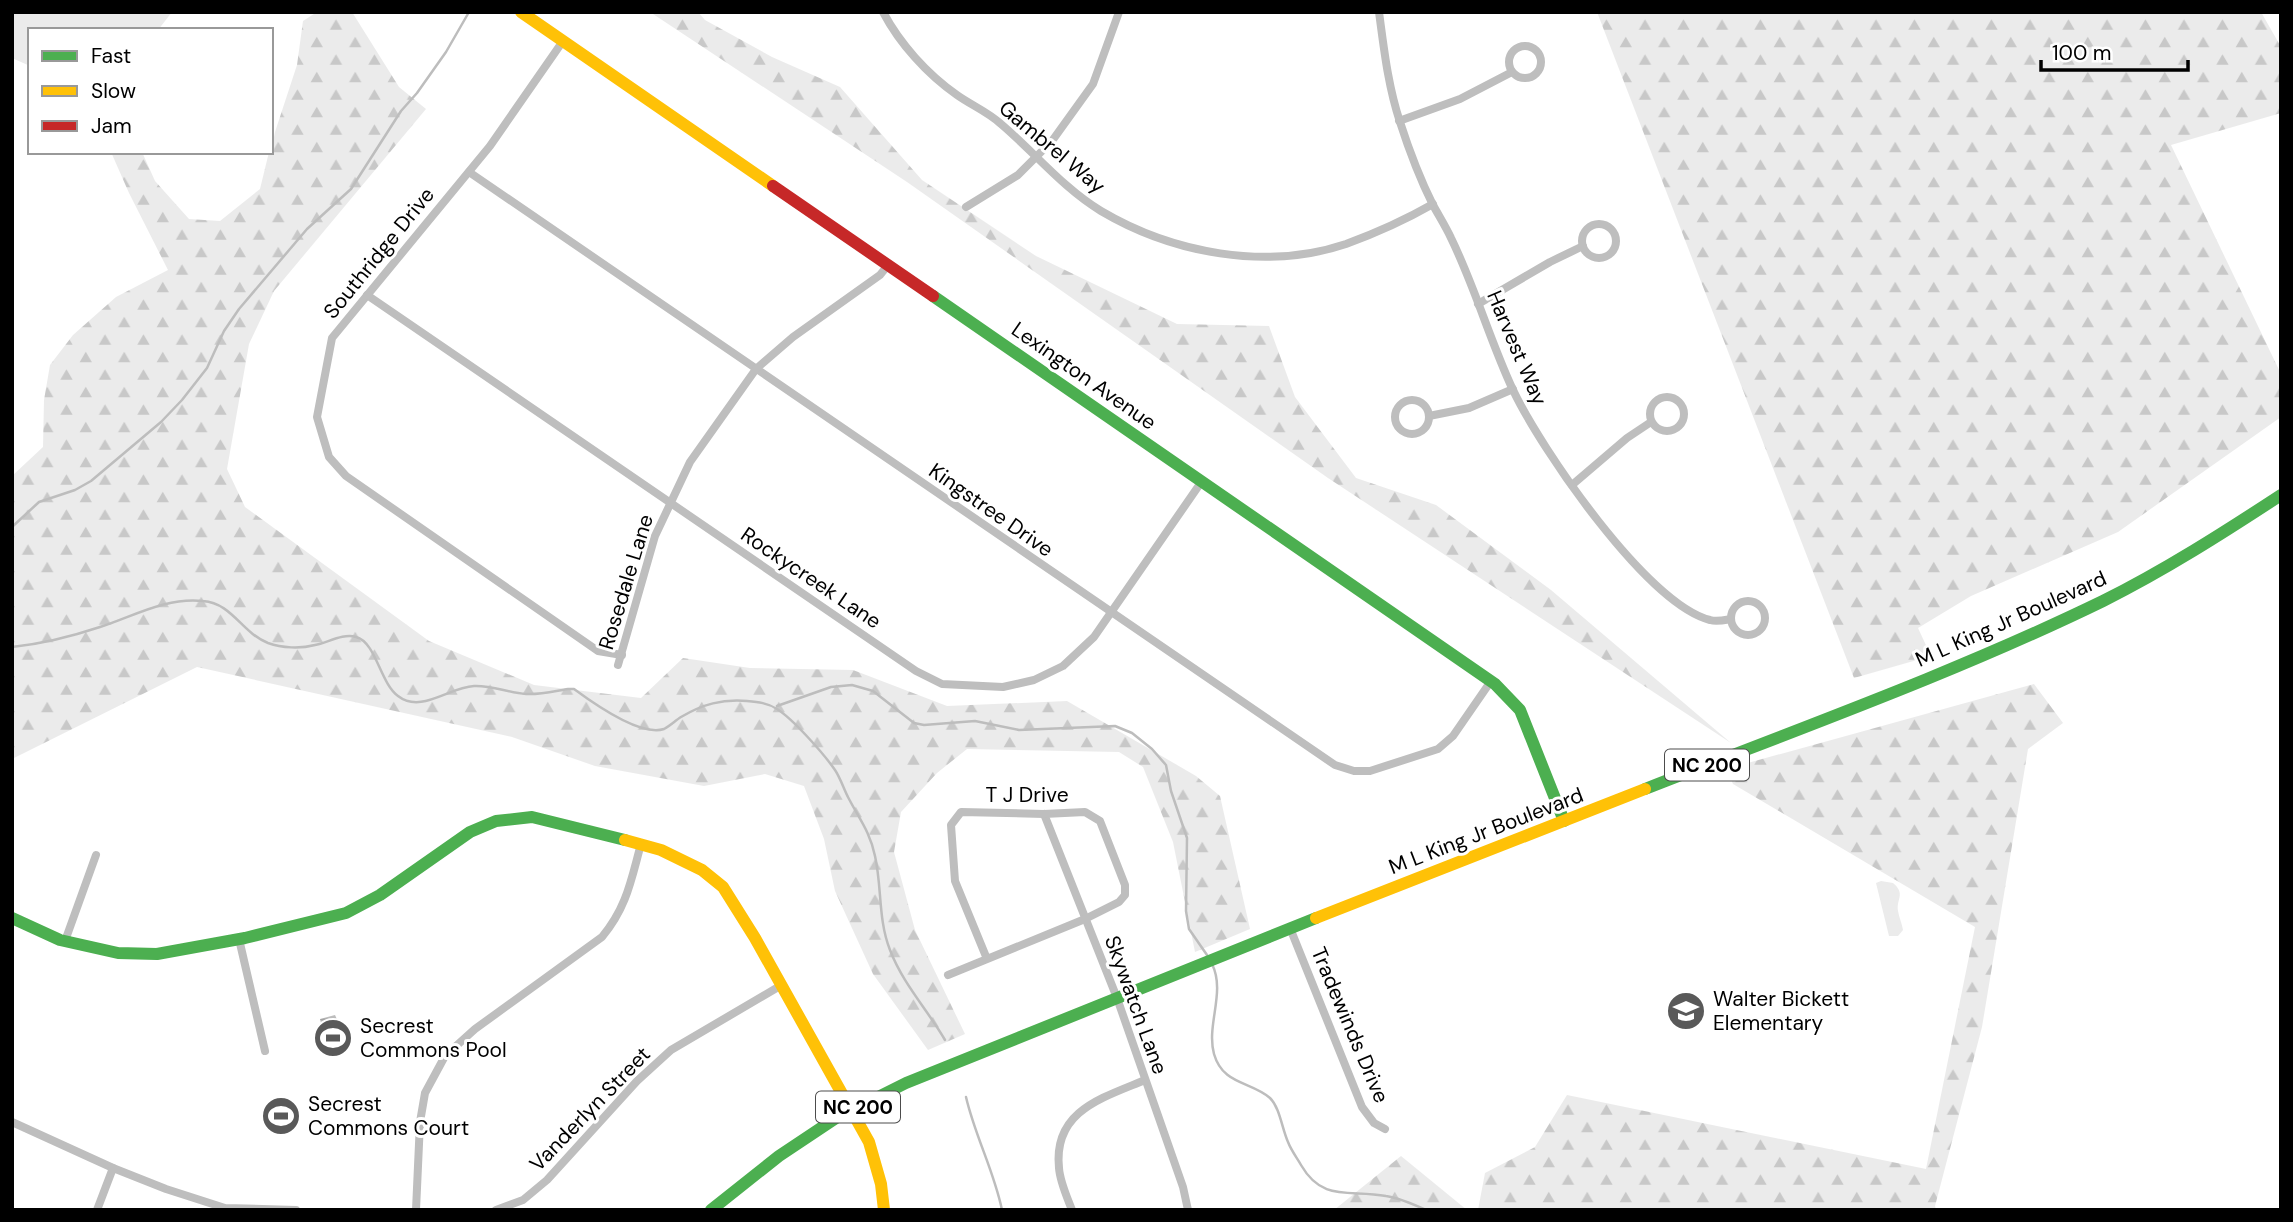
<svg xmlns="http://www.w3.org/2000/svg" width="2293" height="1222" font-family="'DM Sans',sans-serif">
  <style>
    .green { fill: #ebebeb }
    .forest { fill: url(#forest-firs) }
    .water { fill: url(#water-rules) }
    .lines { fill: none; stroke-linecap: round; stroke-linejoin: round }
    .stream { stroke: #bdbdbd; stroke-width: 2.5 }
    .street { stroke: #bebebe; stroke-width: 8 }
    .fast { stroke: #4caf50; stroke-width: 12 }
    .slow { stroke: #ffc107; stroke-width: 12 }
    .jam { stroke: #c62828; stroke-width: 12 }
    .labels { text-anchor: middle; stroke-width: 6; stroke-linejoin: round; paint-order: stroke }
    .shield { fill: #fff; stroke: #4c4c4c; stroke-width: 2 }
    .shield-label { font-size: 19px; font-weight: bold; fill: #000 }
    .street-label { font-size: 21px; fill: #000; stroke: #fff }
    .poi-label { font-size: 21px; fill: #000; stroke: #fff; text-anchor: start }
  </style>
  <defs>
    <pattern id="forest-firs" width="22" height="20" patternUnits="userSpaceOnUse" patternTransform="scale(1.75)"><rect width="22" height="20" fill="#ebebeb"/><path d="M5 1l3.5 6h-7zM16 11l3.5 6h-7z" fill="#c8c8c8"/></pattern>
    <pattern id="water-rules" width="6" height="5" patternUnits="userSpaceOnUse" patternTransform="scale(1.75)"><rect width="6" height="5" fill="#bdbdbd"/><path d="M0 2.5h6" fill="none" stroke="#a1a1a1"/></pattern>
  </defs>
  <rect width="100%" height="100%" fill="#fff"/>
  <g class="green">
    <polygon points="12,12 172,12 158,30 30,30 30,66 12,58"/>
    <path d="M1881,881L1893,883C1906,894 1896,899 1898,911C1899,917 1902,924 1903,930L1898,936H1889L1876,883Z"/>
    <polygon points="281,1097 300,1117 280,1135 262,1115"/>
  </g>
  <g class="forest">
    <polygon points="317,12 352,12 399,87 426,109 274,291 249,344 227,469 245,507 429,641 534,685 641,698 683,658 750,668 853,670 947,706 1067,701 1196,776 1220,796 1250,929 1195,952 1173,842 1143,767 1119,752 967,749 937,773 901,812 894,852 915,930 965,1034 928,1050 873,974 835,891 824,839 804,786 765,774 704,786 595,766 512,737 197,667 12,759 12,476 43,447 44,400 50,365 73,335 116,297 168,270 129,193 111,152 142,152 155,181 189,219 220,221 260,189 269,152 271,152 275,132 297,65 303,21"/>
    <polygon points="650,12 698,12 705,20 772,57 840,87 922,180 1036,256 1177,324 1269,326 1295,397 1356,478 1436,505 1551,590 1731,743 1328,478 907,182"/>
    <polygon points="1597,12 2261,12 2281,47 2281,113 2171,145 2281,374 2281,417 2118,532 1971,596 1918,628 1931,656 1854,678"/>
    <polygon points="2034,684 2063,723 2028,749 1982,1027 1935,1206 1936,1210 1478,1210 1485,1173 1535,1147 1567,1095 1926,1169 1975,927 1733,784 1726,769"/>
    <polygon points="1401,1156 1467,1210 1334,1210"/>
  </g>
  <polygon class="water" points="335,1015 340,1026 339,1030 343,1047 328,1051 320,1019"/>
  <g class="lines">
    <g class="stream">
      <polyline points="12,527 39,502 75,490 91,481 161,422 182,400 207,368 224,331 239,309 307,229 351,189 401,111 417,93 446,52 469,12"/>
      <path d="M12,647C41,644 73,636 100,627C134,616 166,597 203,601C232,603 242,633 268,643C282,648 300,649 315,645C327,643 343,633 356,637C376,642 380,683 398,696C421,714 449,687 474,686C491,685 509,693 526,694C540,695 555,691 568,689H574C593,703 640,737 664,729C670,726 676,720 681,717C703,704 722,699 747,701C758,702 768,703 777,709C793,719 824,754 835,770C841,779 844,790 849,799C860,820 870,832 875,856C882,887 878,920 890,950C903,984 927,1009 945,1040"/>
      <polyline points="777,706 831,687 852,685 873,691 914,723 924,725 975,721 1019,730 1115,726 1132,733 1152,749 1166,765 1171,791 1187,838 1186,911 1189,929 1207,955"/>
      <path d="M1212,964C1226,992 1206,1025 1214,1054C1223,1085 1250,1081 1270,1098C1280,1108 1282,1129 1288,1142C1291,1150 1297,1158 1301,1165C1323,1203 1350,1189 1386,1196C1399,1198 1413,1204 1426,1210"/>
      <path d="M966,1097C975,1136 994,1171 1002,1210"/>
    </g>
    <g class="street">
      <path d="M883,12C900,44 927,74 957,95C971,105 988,112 1001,124C1034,152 1063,188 1101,211C1172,253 1266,271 1346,244C1376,233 1405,220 1433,204"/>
      <path d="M1379,12C1384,49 1388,86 1400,122C1409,150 1420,179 1433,205C1439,216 1446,227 1451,238C1475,287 1490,341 1513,390C1541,449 1647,604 1710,620C1717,622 1725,620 1731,619"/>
      <polyline points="563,41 490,146 332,338 317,417 329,457 346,476 598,651 622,655"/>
      <circle cx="1525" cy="62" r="16"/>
      <polyline points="1399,121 1460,99 1512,72"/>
      <polyline points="469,172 1335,765 1354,771 1370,771 1438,749 1453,736 1491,681"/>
      <polyline points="966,207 1018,175 1052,141 1093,84 1119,12"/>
      <circle cx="1599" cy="241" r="17"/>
      <polyline points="367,295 916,671 942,684 1003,687 1034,680 1063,666 1094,637 1202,481"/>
      <polyline points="1478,304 1550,262 1583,246"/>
      <circle cx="1667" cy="414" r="17"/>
      <circle cx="1412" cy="417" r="17"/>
      <polyline points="1429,416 1469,408 1513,389"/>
      <polyline points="1572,485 1627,438 1651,422"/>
      <circle cx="1748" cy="618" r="17"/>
      <polyline points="618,665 655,536 690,462 756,369 793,337 880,275 888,265"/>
      <polyline points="1044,814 1117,998 1183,1187 1188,1210"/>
      <polyline points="1290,928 1362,1107 1374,1123 1385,1129"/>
      <polyline points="239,939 265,1051"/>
      <polyline points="65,941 96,855"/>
      <polyline points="948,975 1085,919 1119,902 1125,895 1125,885 1100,821 1085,812 1044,814 961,812 951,825 955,881 987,959"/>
      <polyline points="12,1122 113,1168 166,1189 225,1208 296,1210"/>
      <polyline points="97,1210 113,1168"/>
      <path d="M416,1210L420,1122L425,1093L445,1056L475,1029L602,937C627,907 631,880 641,844"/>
      <polyline points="496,1210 523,1200 547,1180 637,1081 671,1050 780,986"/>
      <path d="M1072,1210C1067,1197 1060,1182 1059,1168C1053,1111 1102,1098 1145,1080"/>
    </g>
    <g class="fast">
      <polyline points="933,296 1495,684 1520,710 1564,821"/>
      <path d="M1645,789C1798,729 1955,673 2103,601C2165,570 2223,533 2281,495"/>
      <polyline points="12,918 60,940 118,953 157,954 245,938 346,913 380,895 470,832 496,821 532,817 625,840"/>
      <polyline points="711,1210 779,1156 836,1118 906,1083 1316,918"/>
    </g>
    <g class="slow">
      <polyline points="521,12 773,186"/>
      <polyline points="625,840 661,850 702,870 723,887 755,938 869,1142 881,1184 884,1210"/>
      <polyline points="1316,918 1645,789"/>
    </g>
    <polyline class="jam" points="773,186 933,296"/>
  </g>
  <defs>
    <symbol id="school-disc" viewBox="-11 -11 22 22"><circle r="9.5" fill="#595959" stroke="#fff"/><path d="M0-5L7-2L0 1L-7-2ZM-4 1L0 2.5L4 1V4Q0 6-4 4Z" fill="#fff"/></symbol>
    <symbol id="stadium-disc" viewBox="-11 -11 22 22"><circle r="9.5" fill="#595959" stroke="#fff"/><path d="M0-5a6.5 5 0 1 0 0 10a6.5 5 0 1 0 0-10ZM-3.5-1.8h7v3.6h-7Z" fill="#fff"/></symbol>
  </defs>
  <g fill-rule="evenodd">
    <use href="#school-disc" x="1664" y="989" width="44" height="44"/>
    <use href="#stadium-disc" x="311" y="1016" width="44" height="44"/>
    <use href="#stadium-disc" x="259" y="1094" width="44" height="44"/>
  </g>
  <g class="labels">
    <g class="shield">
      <rect x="1665" y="749.5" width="84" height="31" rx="5"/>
      <rect x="816" y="1091.5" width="84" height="31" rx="5"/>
    </g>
    <g class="shield-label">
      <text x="1707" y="772">NC 200</text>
      <text x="858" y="1114">NC 200</text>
    </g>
    <g class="street-label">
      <text transform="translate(1052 147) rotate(40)" y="7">Gambrel Way</text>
      <text transform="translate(379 253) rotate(-51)" y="7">Southridge Drive</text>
      <text transform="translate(1517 348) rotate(67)" y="7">Harvest Way</text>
      <text transform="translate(1084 376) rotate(35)" y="7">Lexington Avenue</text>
      <text transform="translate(991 510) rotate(35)" y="7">Kingstree Drive</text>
      <text transform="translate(811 578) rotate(34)" y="7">Rockycreek Lane</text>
      <text transform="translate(626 582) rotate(-73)" y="7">Rosedale Lane</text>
      <text transform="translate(2011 619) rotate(-24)" y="7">M L King Jr Boulevard</text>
      <text x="1027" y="802">T J Drive</text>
      <text transform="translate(1486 831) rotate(-21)" y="7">M L King Jr Boulevard</text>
      <text transform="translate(1136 1005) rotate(70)" y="7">Skywatch Lane</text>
      <text transform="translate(1350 1025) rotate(67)" y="7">Tradewinds Drive</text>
      <text transform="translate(590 1109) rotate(-46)" y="7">Vanderlyn Street</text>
    </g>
    <g class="poi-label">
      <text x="1713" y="1006">Walter Bickett<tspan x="1713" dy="24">Elementary</tspan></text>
      <text x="360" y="1033">Secrest<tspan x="360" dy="24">Commons Pool</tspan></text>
      <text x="308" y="1111">Secrest<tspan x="308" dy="24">Commons Court</tspan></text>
    </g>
  </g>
  <rect width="2293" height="1222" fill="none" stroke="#000000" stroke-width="28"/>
  <rect x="28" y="28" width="245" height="126" fill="#ffffff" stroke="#999999" stroke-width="2"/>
  <rect x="42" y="51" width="35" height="10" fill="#4caf50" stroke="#999999" stroke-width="2"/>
  <text x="91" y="63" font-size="21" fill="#000000">Fast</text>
  <rect x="42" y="86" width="35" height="10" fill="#ffc107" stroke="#999999" stroke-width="2"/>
  <text x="91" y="98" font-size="21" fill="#000000">Slow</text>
  <rect x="42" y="121" width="35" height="10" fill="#c62828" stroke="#999999" stroke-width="2"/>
  <text x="91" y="133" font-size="21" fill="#000000">Jam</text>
  <path d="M2041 60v10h147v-10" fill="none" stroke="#000000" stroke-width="3.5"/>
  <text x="2052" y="60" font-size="21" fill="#000000" stroke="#ffffff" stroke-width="5" paint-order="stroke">100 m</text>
</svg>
